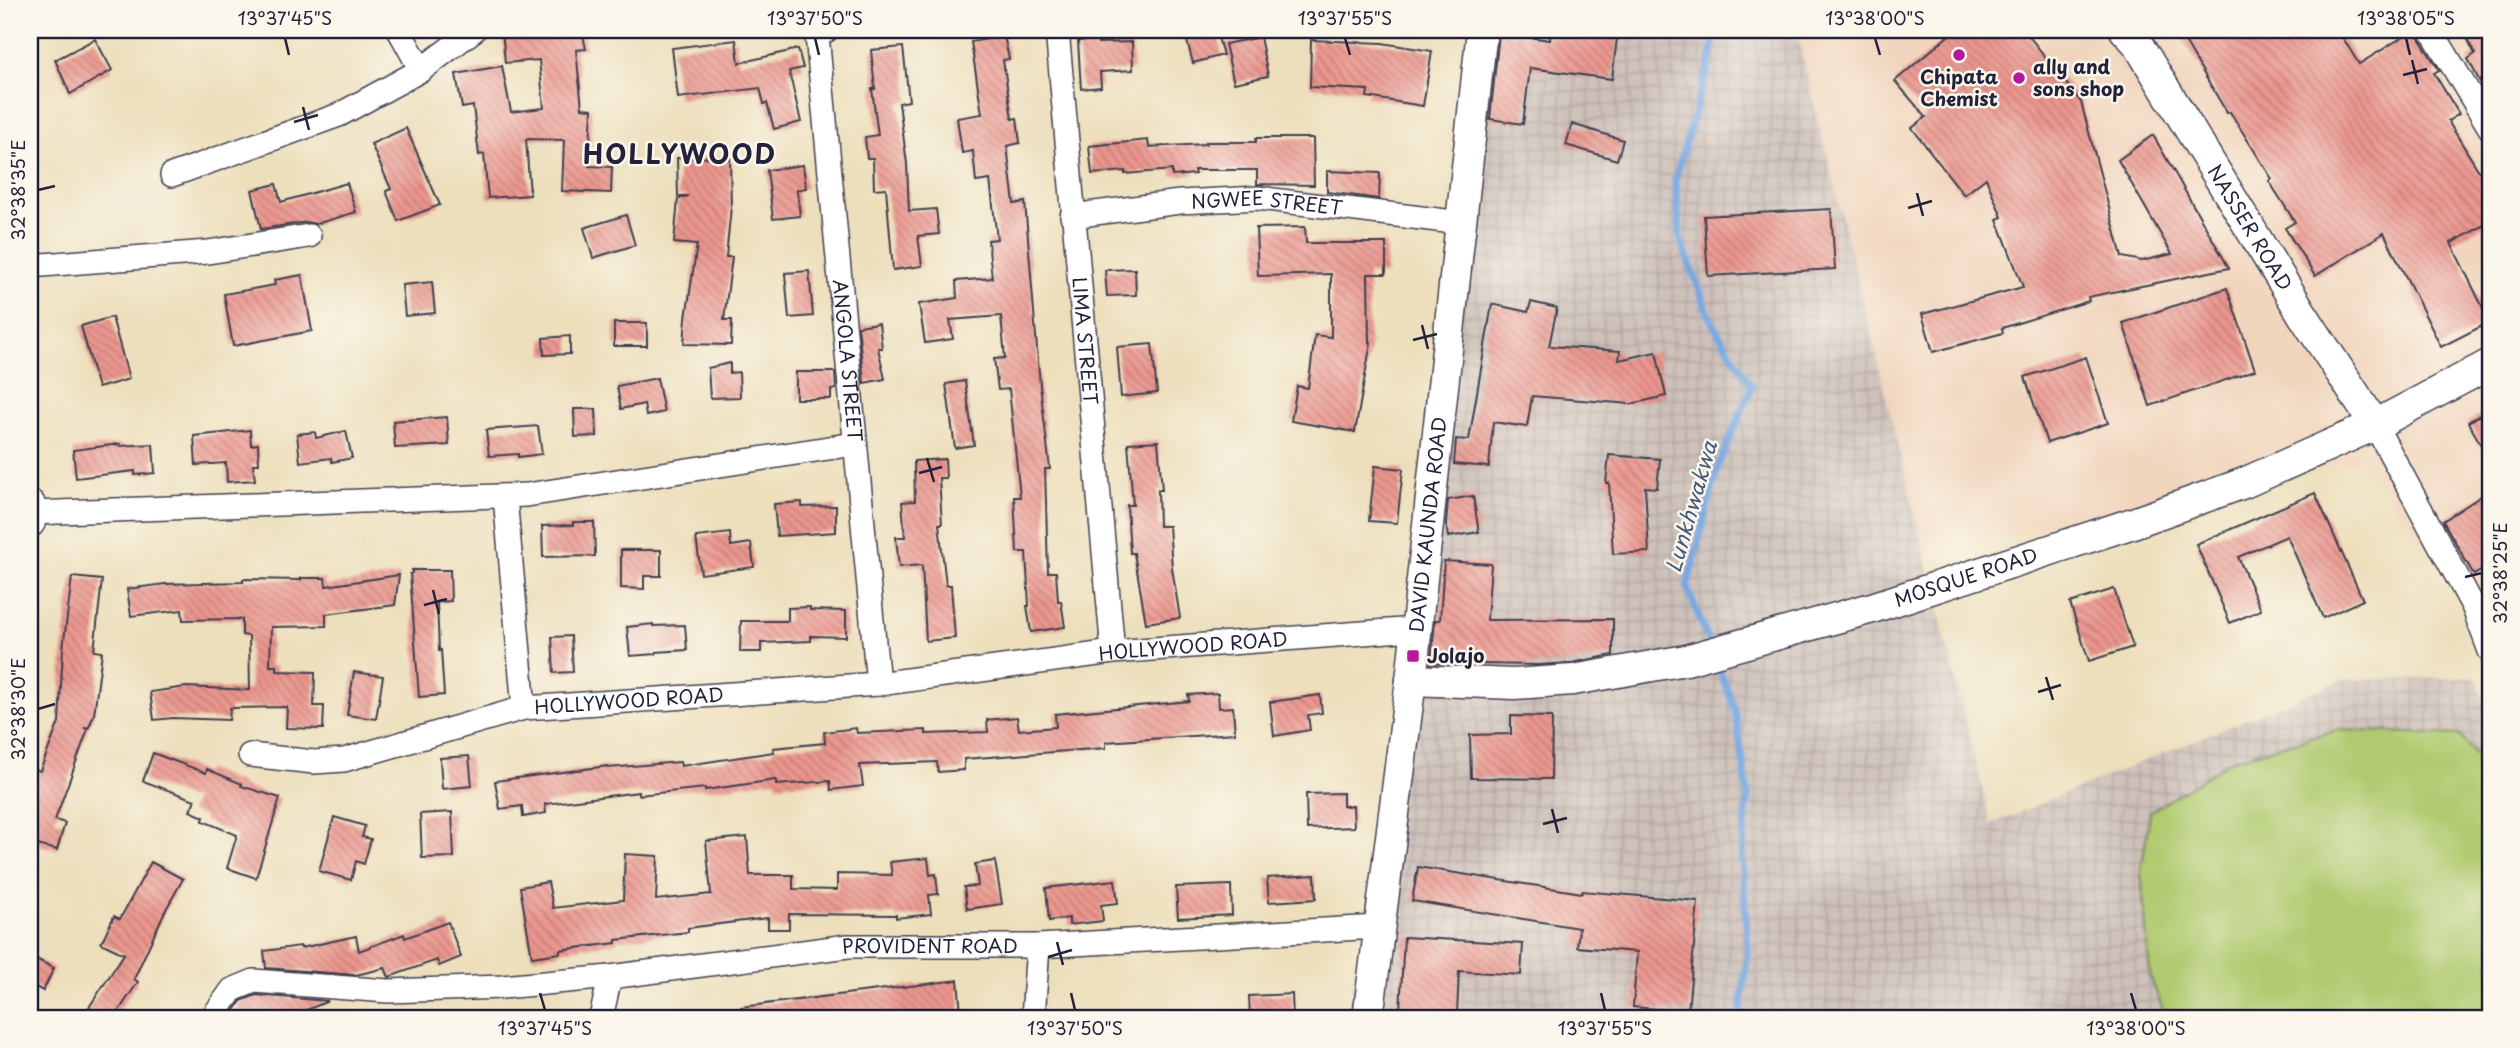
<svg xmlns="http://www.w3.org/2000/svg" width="2520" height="1048" font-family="'Playpen Sans',sans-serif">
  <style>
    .built { fill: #f1d5bd }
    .industrial { fill: url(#industrial-grid) }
    .green { fill: #b0ca6f; stroke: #697655; stroke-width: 2 }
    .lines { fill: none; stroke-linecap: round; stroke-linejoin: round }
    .stream { stroke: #77a8e2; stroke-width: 7 }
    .building { fill: url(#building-back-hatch) }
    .minor-casing { stroke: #403e4e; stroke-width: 26 }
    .tertiary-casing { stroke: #403e4e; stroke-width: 33 }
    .minor { stroke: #fff; stroke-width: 23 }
    .tertiary { stroke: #fff; stroke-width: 30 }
    .ticks { fill: none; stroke: #22223b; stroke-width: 2.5 }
    .poi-dot { fill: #b5179e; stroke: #fbf7ec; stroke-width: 2.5 }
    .labels { text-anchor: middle; stroke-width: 5; stroke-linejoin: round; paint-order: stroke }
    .poi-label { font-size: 19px; font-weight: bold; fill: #22223b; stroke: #fbf7ec; text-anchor: start }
    .street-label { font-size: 19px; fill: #22223b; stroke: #fbf7ec }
    .water-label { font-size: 21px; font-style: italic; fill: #44587e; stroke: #fbf7ec }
    .district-label { font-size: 26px; font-weight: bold; letter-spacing: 2px; fill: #22223b; stroke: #fbf7ec }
    .neatline { fill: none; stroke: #22223b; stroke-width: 2.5 }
    .ticks-label { font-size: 18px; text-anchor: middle; fill: #22223b }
  </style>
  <defs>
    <pattern id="industrial-grid" width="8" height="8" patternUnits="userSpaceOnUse" patternTransform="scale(1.75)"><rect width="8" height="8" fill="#cec1ba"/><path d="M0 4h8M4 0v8" fill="none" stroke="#b1a6a1"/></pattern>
    <pattern id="building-back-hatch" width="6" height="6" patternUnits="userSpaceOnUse" patternTransform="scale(1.75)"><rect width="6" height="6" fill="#eb968e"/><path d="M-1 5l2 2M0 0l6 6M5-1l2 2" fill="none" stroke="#be7a75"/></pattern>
  </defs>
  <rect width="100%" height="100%" fill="#fbf7ec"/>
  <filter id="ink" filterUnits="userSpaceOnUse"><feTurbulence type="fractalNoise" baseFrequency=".0143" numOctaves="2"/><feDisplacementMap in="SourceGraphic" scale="14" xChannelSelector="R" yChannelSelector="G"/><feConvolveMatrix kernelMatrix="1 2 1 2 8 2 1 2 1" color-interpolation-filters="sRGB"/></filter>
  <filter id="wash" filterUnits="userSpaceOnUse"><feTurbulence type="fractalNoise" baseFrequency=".00686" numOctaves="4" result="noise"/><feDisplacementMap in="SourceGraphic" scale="28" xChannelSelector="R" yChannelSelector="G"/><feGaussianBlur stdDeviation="1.57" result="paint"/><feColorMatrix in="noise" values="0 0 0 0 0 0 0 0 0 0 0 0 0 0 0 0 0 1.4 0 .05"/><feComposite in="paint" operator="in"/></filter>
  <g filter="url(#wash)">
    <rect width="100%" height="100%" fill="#eddfbc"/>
    <polygon class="built" points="1737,30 2490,30 2490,635 2361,460 1920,554"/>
    <polygon class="industrial" points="1487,30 1796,30 1991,824 2342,680 2477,678 2490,728 2490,1018 1347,1018 1411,680"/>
    <polygon class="green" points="2338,730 2459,735 2490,772 2490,1018 2166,1018 2150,976 2141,871 2150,812 2233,759"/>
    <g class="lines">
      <g class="stream">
        <polyline points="1708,640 1687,587 1718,466 1752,387 1711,321 1680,238 1675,179 1710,61 1716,30"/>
        <polyline points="1716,661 1735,709 1748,795 1742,857 1748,950 1740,1018"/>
      </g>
    </g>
    <g id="blocks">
      <g class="building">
        <polygon points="502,30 582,30 586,49 576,50 582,108 592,109 589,166 612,167 611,193 562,191 564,140 526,139 530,195 488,198 484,154 479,155 473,106 462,108 456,74 502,66 511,112 544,108 539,60 505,63"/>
        <polygon points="1184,30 1216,30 1223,55 1193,63"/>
        <polygon points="1551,30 1618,30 1612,79 1530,68 1523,124 1490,119 1499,33 1550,40"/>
        <polygon points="1955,30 2024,30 2081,102 2122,257 2142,261 2172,254 2118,160 2153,135 2229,268 2088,297 2089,301 2002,328 2003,333 1933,352 1922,314 2023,287 1997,219 2002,217 1986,178 1964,195 1912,128 1926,117 1895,81"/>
        <polygon points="2178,30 2338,30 2359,64 2414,30 2439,70 2434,73 2459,114 2448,121 2490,189 2490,222 2451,243 2490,322 2441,347 2384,233 2315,276 2285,228 2295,222 2269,181 2272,179 2230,112 2227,113"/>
        <polygon points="2463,30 2490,30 2490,101 2468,59 2475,54"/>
        <polygon points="1004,36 1009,59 1003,60 1012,119 1017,118 1020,143 1007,146 1014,204 1025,202 1040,385 1050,469 1045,469 1048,572 1056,572 1058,601 1061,601 1065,627 1031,632 1027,606 1029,606 1026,552 1017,552 1014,497 1020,497 1009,389 998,390 994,359 1005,358 1001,316 950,320 953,339 925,343 919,304 957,298 956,281 992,278 988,240 997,239 990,180 976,182 973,151 962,153 957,118 982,114 971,42"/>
        <polygon points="1260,37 1268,76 1234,83 1225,44"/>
        <polygon points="95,39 112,70 70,94 55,60"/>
        <polygon points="1098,39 1098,43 1132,42 1133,70 1100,72 1101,87 1081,89 1078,41"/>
        <polygon points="736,40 739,63 798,49 803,68 789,71 801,122 774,129 767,103 764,104 760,88 678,98 672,48"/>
        <polygon points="1311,40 1382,43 1432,51 1423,106 1367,97 1368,90 1310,87"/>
        <polygon points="903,47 909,101 899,103 907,164 909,211 936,209 939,234 918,236 922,266 893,270 886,188 874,189 873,158 867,158 865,137 878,135 872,89 875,89 871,50"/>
        <polygon points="1572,124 1623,140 1617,160 1566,145"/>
        <polygon points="406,128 440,205 398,221 386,191 391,189 371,144"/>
        <polygon points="1256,138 1313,138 1314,185 1257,184 1257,170 1194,170 1195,174 1172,176 1172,170 1125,174 1125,171 1092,174 1089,146 1148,140 1149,147 1206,144 1206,142 1256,142"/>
        <polygon points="730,157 731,207 726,257 732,257 724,320 732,320 731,345 684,344 686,318 697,245 674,243 678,199 688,196 678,196 677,158"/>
        <polygon points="803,165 806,188 797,190 800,216 773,219 767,170"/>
        <polygon points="1327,171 1380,173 1379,199 1327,192"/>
        <polygon points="347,183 356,212 316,224 307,222 261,229 252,190 276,184 281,202"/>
        <polygon points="1831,209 1835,269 1708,276 1704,216"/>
        <polygon points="626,215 635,245 593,258 584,228"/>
        <polygon points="1305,227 1306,243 1386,243 1386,274 1368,274 1369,342 1371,342 1355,432 1291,421 1297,386 1308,388 1315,335 1331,337 1331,274 1258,276 1256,228"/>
        <polygon points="1135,269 1136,295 1107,296 1105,270"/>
        <polygon points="809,271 813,316 789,318 785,273"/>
        <polygon points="302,275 312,331 233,346 224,294 275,285 274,280"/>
        <polygon points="432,282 435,313 405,316 402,285"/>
        <polygon points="2227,288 2255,370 2150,406 2123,323"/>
        <polygon points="1531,302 1557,308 1549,346 1620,351 1619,360 1656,352 1666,396 1631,404 1532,396 1527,427 1493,422 1489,467 1454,464 1456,439 1469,440 1492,304 1528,312"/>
        <polygon points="112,317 129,379 98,388 81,326"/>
        <rect x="614" y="323" width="33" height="23"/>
        <polygon points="879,323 882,348 878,348 885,379 864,383 858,326"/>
        <polygon points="570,336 570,354 544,355 543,338"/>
        <polygon points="1152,344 1157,393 1121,397 1117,347"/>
        <polygon points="2086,357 2108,423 2047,443 2025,377"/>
        <polygon points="730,363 730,373 739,372 740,397 710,398 708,368"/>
        <polygon points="796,372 835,372 836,389 831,390 831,399 796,399"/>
        <polygon points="657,378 664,412 646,416 644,404 621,409 617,386"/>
        <polygon points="965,381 974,445 955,448 946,384"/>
        <polygon points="574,409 596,409 597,436 575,437"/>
        <polygon points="2490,410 2490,461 2468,422"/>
        <polygon points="447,417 449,445 395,448 393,421"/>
        <polygon points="538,426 542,454 518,457 518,454 489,456 486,430"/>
        <polygon points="250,430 251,445 258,444 259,464 253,464 255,480 227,482 226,463 196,465 194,436"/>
        <polygon points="346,431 352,458 332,462 331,458 300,462 297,434 315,432 316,438"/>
        <polygon points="1158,441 1162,490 1158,490 1159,526 1169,526 1172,568 1180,618 1146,623 1134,553 1130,553 1127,505 1133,505 1128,443"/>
        <polygon points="120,444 120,446 153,444 155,473 135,475 135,471 76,478 73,450"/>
        <polygon points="1609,455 1660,459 1657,488 1645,487 1649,552 1613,554 1609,483 1606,483"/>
        <polygon points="945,459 946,478 939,478 942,524 939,524 946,585 951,585 955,638 926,641 922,565 899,567 896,537 905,537 902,502 915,501 914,461"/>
        <polygon points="1375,466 1403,469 1397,523 1369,521"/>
        <polygon points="2490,490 2490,565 2474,575 2443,521"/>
        <polygon points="2315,493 2363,600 2323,618 2287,536 2238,557 2261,610 2230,623 2196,544"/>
        <polygon points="1473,496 1479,532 1448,537 1446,524 1448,500"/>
        <polygon points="802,502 802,507 836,506 836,532 777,536 774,504"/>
        <polygon points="573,522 594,522 595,556 543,557 542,526 573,525"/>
        <polygon points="730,533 731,546 751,543 754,567 701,574 696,537"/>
        <polygon points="621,550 661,550 661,576 644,576 644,589 621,588"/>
        <polygon points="1444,561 1491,564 1487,620 1613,619 1613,655 1571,663 1538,665 1431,663 1435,620 1440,620"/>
        <polygon points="412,570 450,570 451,601 437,602 439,651 441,650 444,695 419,697 410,574 412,573"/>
        <polygon points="399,575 395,605 326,614 326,626 271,627 270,666 277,666 277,671 315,672 314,706 324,706 323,729 286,728 287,707 230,708 229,720 173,718 154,720 150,692 186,687 250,690 249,636 242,635 242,619 183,620 182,610 131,616 127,589 165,584 243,582 243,579 301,580 301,578 325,578 326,586"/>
        <polygon points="72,577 102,580 94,651 102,652 94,715 89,727 84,728 88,729 55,820 65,823 57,850 30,843 30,767 40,771 59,722 63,649"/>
        <polygon points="2114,589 2133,647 2089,661 2070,603"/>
        <polygon points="810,607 810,610 846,611 846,637 811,636 811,641 761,643 761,652 740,652 741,621 788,621 788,608"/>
        <polygon points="653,624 653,626 685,625 687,650 656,652 656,654 630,656 627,627"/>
        <polygon points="571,636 573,672 554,673 552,637"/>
        <polygon points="354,672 383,676 376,719 347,715"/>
        <polygon points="1218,693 1219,708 1233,707 1235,733 1106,742 1106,748 964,759 964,770 938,772 937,762 860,765 863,786 831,790 830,781 776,785 776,780 705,790 705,788 639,795 639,792 545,804 546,813 523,817 522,806 500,809 495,781 608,766 608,768 680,762 681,766 774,752 773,748 825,743 824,732 856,728 857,733 926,730 926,734 988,732 987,720 1017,717 1019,730 1056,727 1055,714 1189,701 1188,695"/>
        <polygon points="1320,695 1322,713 1308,715 1310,730 1274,736 1270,702"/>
        <polygon points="1511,716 1552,717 1551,779 1471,778 1470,735 1511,734"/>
        <polygon points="153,753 206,773 207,769 242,784 241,786 280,798 256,878 227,868 237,835 203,821 204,817 190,811 195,800 143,781"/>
        <polygon points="469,756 472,786 442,789 440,758"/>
        <polygon points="1343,793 1343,806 1353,806 1354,827 1307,829 1306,794"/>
        <polygon points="452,812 454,857 422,858 420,814"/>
        <polygon points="334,817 365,826 362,837 371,839 364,864 356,861 351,880 319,871"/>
        <polygon points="747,837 750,875 793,875 793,889 837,890 837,874 892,875 890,862 928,858 930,875 936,874 938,894 929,895 931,914 896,918 896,915 789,914 789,929 768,929 768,918 688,928 688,932 616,940 616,943 560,950 560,953 532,957 520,887 548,882 553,908 623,900 625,854 658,856 656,900 711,894 706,841"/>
        <polygon points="995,861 1002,904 967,909 964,887 978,886 975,864"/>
        <polygon points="151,862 183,879 164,913 134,979 138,982 114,1018 82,1018 124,954 101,943 114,916 120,919"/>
        <polygon points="1418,867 1582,893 1582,891 1698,901 1688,1012 1633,1007 1637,952 1577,947 1579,928 1412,901"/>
        <polygon points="1315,875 1316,899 1269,902 1267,878"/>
        <polygon points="1115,880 1118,903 1101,905 1103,921 1069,925 1069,918 1049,921 1046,888"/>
        <polygon points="1231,885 1232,915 1178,918 1176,887"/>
        <polygon points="448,922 461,957 439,966 437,960 389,977 385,968 356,975 266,968 264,951 300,946 301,948 356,936 359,951 404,934 405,938"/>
        <polygon points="1404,937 1523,944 1521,975 1459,971 1457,1013 1400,1010"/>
        <polygon points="30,956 54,968 43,991 30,984"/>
        <polygon points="958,980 961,1013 919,1018 742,1018 741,1007"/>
        <polygon points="1292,994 1293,1018 1250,1018 1249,996"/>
        <polygon points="256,995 328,1001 288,1018 245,1018 246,1013 234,1012 241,1001"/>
      </g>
    </g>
  </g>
  <g filter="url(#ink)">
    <use href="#blocks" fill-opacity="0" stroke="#403e4e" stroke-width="2"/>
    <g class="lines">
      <defs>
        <g id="minor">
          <polyline points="399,30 421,70"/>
          <path id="s1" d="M827,30L817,35L878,684"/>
          <path id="s2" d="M1057,30L1113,652"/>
          <polyline points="2431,30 2490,128"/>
          <polyline points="172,175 339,115 421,70 474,30"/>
          <path id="s3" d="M1072,216L1180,202L1258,198L1462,223"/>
          <polyline points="30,266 208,252 309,236"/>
          <polyline points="2375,425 2473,606 2490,651"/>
          <polyline points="505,497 524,708"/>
          <polyline points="31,513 527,495 854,444"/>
          <path id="s4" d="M250,755L314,762L344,760L524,708L878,684L1113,652L1415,629"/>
          <path id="s5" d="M212,1018L232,990L254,981L388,991L502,987L610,977L848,946H1038L1378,927"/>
          <polyline points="601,1018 610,977"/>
          <polyline points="1033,1018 1038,946"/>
        </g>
        <g id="tertiary">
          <path id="s6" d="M2125,30L2137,43L2303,315L2375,425"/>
          <polyline points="30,505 30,522"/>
          <path id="s7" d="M1411,680L1514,684L1573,680L1686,660L1872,608L2133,523L2244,483L2375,425L2490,364"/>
          <path id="s8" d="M1368,1018L1411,680L1482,30"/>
        </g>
      </defs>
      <use href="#minor" class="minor-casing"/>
      <use href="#tertiary" class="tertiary-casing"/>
      <use href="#minor" class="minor"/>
      <use href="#tertiary" class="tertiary"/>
    </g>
  </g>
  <path class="ticks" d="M285,38L289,55M815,38L819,55M1345,38L1350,55M1875,38L1880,55M2406,38L2410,55M2412,60L2418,84M2403,75L2427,69M303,107L309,130M294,122L318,115M38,190L55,186M1917,193L1923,216M1908,208L1932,201M1422,325L1428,349M1413,340L1437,334M927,458L934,482M919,473L942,467M2465,577L2482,573M433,590L439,614M424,605L447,599M2046,677L2053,700M2038,692L2061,685M38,709L55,704M1552,809L1558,833M1543,824L1567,818M1057,942L1063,965M1048,957L1072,950M540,993L545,1010M1071,993L1075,1010M1601,993L1605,1010M2131,993L2136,1010"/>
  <g class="poi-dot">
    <circle cx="1959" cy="55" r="7"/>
    <circle cx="2019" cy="78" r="7"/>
    <rect x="1406" y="649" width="14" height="14" rx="3.5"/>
  </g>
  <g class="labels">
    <g class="poi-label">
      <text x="2033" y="74">ally and<tspan x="2033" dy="22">sons shop</tspan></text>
      <text x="1959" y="84" text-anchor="middle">Chipata<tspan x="1959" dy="22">Chemist</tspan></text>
      <text x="1427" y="663">Jolajo</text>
    </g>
    <g class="street-label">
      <text dy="7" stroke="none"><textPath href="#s3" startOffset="196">NGWEE STREET</textPath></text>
      <text dy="7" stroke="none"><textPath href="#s6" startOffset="234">NASSER ROAD</textPath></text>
      <text dy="7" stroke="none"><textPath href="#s2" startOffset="312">LIMA STREET</textPath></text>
      <text dy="7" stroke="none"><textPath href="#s1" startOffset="338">ANGOLA STREET</textPath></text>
      <text dy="7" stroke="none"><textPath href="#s8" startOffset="497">DAVID KAUNDA ROAD</textPath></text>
      <text dy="7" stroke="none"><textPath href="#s7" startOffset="569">MOSQUE ROAD</textPath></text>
      <text dy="7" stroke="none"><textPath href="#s4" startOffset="954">HOLLYWOOD ROAD</textPath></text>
      <text dy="7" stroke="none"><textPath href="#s4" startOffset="387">HOLLYWOOD ROAD</textPath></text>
      <text dy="7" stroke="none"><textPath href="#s5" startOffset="737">PROVIDENT ROAD</textPath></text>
    </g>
    <g class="water-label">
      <text transform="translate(1692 507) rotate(-74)" y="7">Lunkhwakwa</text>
    </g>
    <g class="district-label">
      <text x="680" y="164">HOLLYWOOD</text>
    </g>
  </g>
  <rect width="2520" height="1048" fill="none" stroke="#fbf7ec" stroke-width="77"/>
  <rect x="38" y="38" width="2444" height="972" class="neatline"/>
  <g class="ticks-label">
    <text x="285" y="25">13°37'45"S</text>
    <text x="815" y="25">13°37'50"S</text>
    <text x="1345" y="25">13°37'55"S</text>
    <text x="1875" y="25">13°38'00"S</text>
    <text x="2406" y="25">13°38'05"S</text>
    <text transform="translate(19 190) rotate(-90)" y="6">32°38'35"E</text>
    <text transform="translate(2501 573) rotate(-90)" y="6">32°38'25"E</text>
    <text transform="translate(19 709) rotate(-90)" y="6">32°38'30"E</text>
    <text x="545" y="1035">13°37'45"S</text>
    <text x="1075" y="1035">13°37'50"S</text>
    <text x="1605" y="1035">13°37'55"S</text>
    <text x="2136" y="1035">13°38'00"S</text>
  </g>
</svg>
